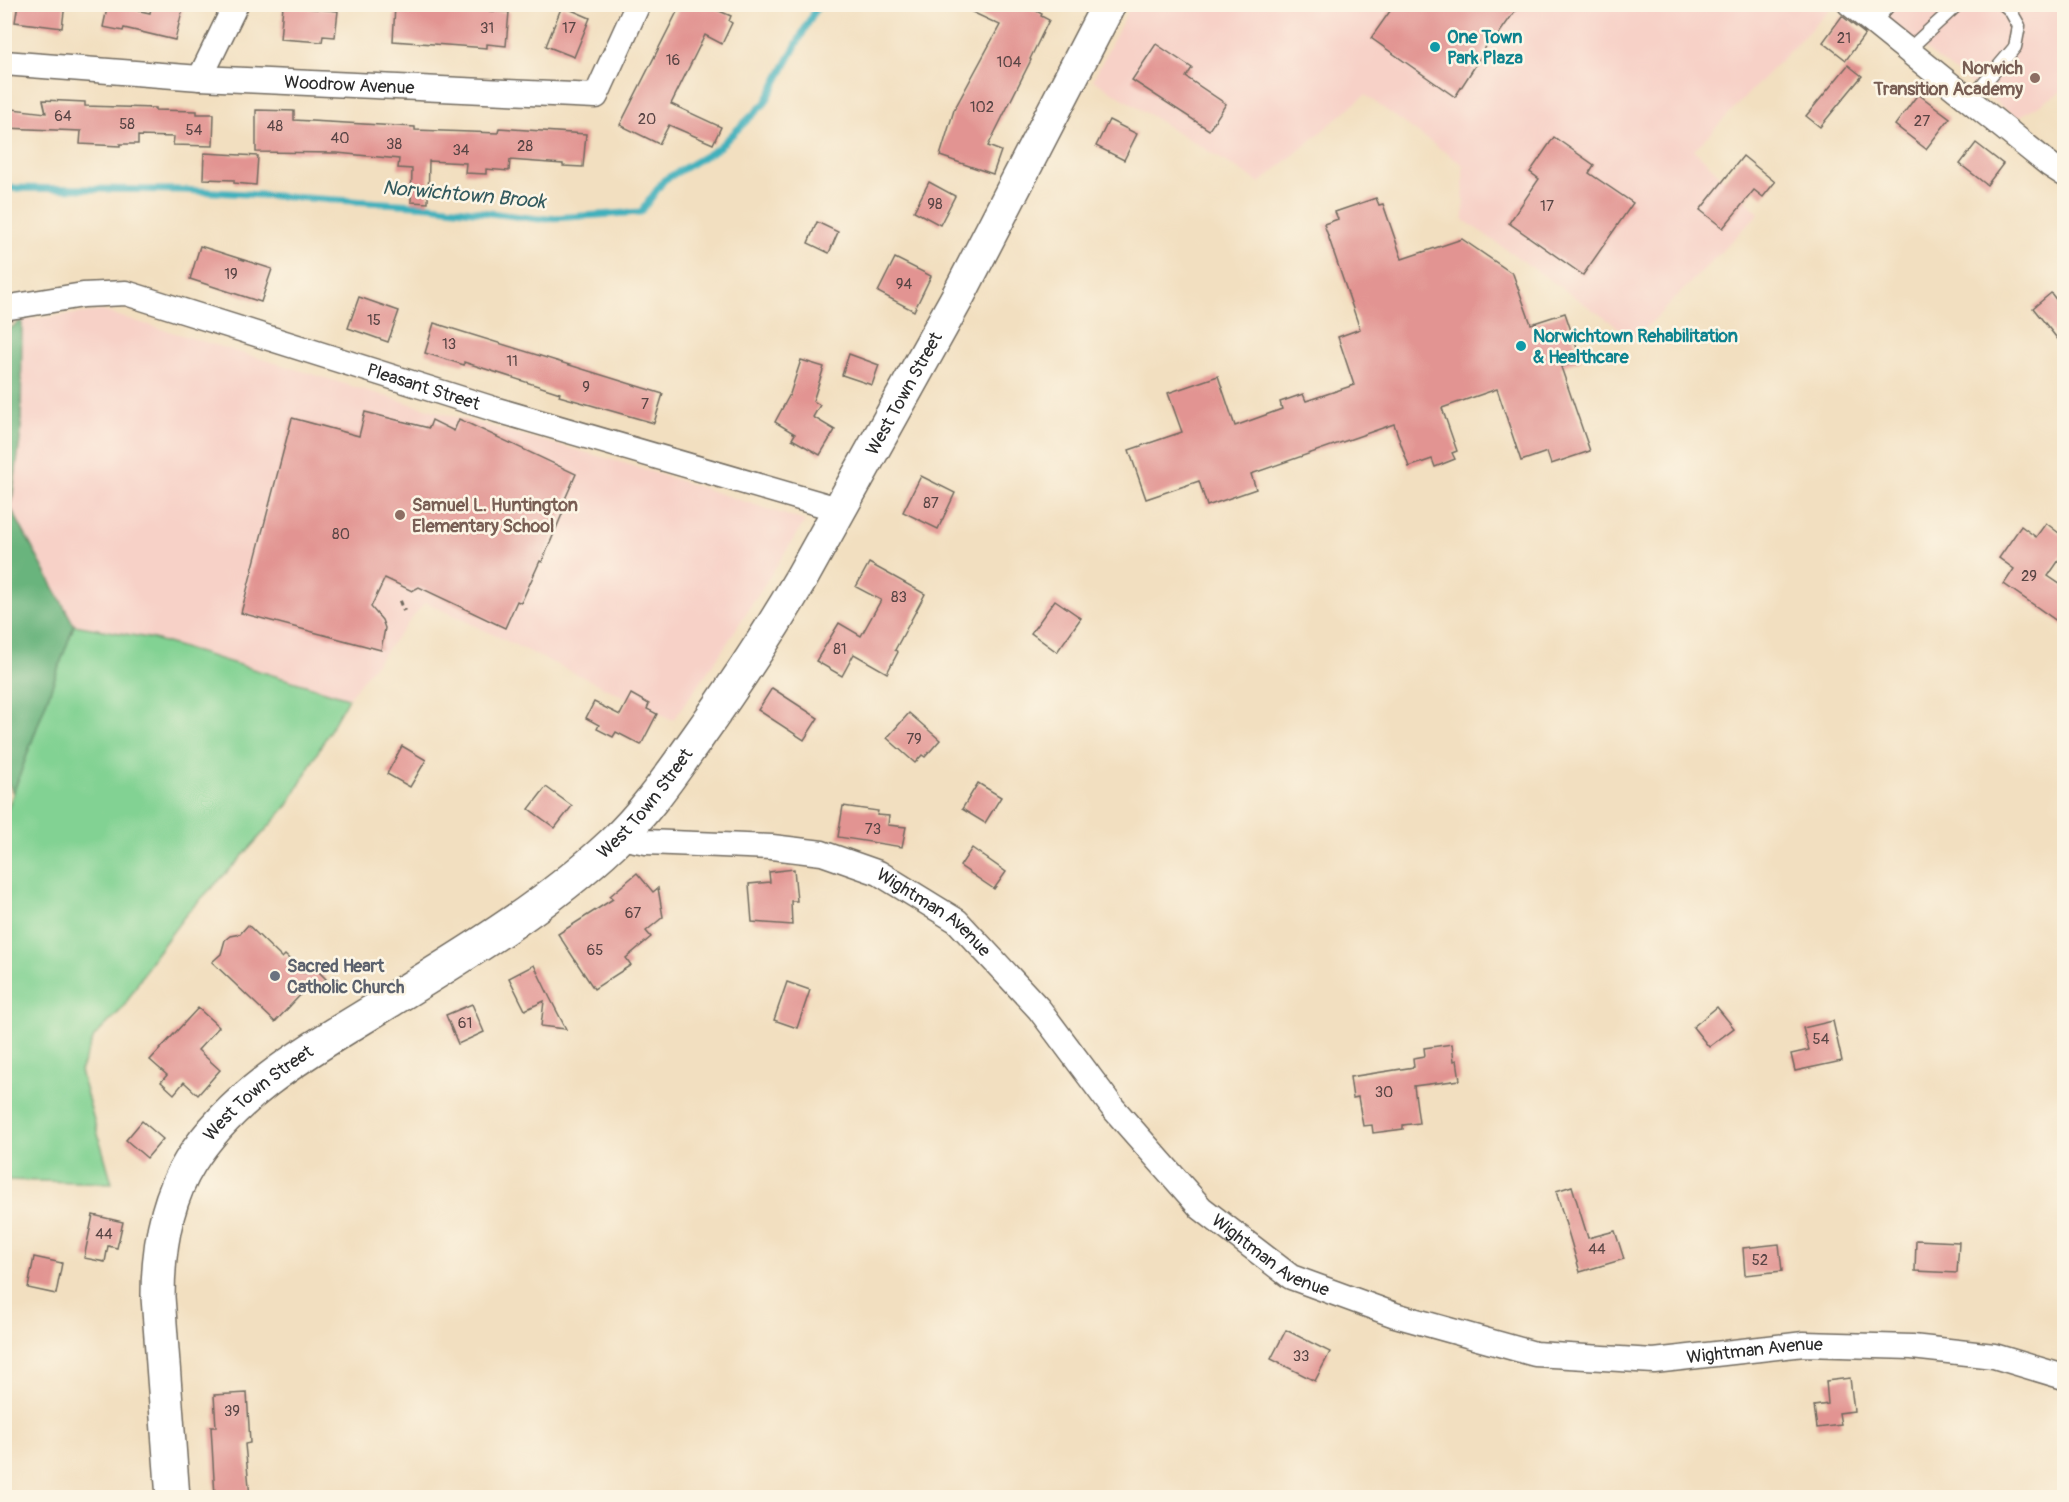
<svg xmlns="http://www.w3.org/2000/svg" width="2069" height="1502" font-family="Pangolin,sans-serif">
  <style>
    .built { fill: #f7d1c7 }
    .green { fill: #82d293; stroke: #567e5f; stroke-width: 1.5 }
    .forest { fill: #69b47d; stroke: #4a7054; stroke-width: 1.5 }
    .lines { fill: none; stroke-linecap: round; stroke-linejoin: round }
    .stream { stroke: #41b0bc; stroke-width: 7 }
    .building { fill: #e29492 }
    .service-casing { stroke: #716a5f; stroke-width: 15 }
    .minor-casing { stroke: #716a5f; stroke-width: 27 }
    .secondary-casing { stroke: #716a5f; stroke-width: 36 }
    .path { stroke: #716a5f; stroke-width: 4; stroke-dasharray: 4.5 4.5; stroke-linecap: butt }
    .service { stroke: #fff; stroke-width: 12 }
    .minor { stroke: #fff; stroke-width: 24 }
    .secondary { stroke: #fff; stroke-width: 33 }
    .culture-dot { fill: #0f9aa8; stroke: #fcf5e5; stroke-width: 2 }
    .education-dot { fill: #8d6e63; stroke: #fcf5e5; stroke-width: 2 }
    .worship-dot { fill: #6b7280; stroke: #fcf5e5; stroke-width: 2 }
    .labels { text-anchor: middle; stroke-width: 5; stroke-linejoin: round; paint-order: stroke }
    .number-label { font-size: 15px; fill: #594545 }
    .culture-label { font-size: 18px; font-weight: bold; fill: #0d838f; stroke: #fcf5e5; text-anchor: start }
    .education-label { font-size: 18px; font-weight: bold; fill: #785e54; stroke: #fcf5e5; text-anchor: end }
    .street-label { font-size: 18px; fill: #2b2b2b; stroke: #fcf5e5 }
    .worship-label { font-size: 18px; font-weight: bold; fill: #5b616d; stroke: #fcf5e5; text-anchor: start }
    .water-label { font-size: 20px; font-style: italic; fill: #335a5e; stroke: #fcf5e5 }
  </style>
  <rect width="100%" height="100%" fill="#fcf5e5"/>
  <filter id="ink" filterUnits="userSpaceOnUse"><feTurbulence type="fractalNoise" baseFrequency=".0167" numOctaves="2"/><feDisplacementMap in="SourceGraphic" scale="12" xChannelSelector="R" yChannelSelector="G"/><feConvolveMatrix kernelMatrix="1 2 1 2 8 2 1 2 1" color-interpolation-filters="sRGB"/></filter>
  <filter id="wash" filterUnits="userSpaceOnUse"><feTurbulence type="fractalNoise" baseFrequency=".008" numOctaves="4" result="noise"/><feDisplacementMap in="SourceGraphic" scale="24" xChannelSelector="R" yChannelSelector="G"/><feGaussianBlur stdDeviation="1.35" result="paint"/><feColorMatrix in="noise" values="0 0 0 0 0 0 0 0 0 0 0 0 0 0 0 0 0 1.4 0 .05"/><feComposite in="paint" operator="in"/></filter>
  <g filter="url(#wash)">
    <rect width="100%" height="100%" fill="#f2dfc0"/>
    <g class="built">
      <polygon points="1131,5 1834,5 1694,150 1759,213 1635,339 1464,220 1463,165 1365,95 1260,183 1093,80"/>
      <polygon points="1866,5 2064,5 2064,90 2017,118"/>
      <polygon points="102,311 438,412 627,464 805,521 720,654 673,720 425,602 348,698 154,639 74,625 11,508 21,433 22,320"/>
    </g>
    <polygon class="green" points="74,625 154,639 348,698 288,805 238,861 187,913 153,958 123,1008 94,1037 80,1071 112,1183 5,1180 5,816"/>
    <polygon class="forest" points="22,320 21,433 11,508 74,625 13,793 4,774 4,333"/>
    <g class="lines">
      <polyline class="stream" points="4,188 183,190 430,206 539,219 641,212 664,180 717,149 765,103 815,10 821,4"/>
    </g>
    <g id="blocks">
      <g class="building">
        <polygon points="18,4 65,4 62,28 15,22"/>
        <polygon points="108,4 150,13 152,4 184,4 175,40 124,28 123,31 103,27"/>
        <polygon points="405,4 491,4 490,11 509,12 506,46 487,44 487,48 393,41 395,6 405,7"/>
        <polygon points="681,4 719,4 717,10 731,16 729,21 732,23 722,44 705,35 671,104 721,127 713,144 669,125 659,144 620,125"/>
        <polygon points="955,4 1024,4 1042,14 1041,16 1049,20 1030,59 1031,60 988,146 1001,151 993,174 940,156 954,110 1000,25"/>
        <polygon points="1395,4 1520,4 1496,38 1492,35 1477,63 1455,97 1371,38"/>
        <polygon points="283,6 338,11 335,37 323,36 322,42 280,39"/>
        <polygon points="562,6 590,18 574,57 546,46"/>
        <polygon points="1842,16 1865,34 1846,60 1823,42"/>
        <polygon points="1156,44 1192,68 1186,77 1226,104 1209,130 1132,80"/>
        <polygon points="1848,65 1862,76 1820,127 1806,116"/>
        <polygon points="1918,94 1950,118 1926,149 1895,125"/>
        <polygon points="43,100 85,102 85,106 155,108 155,110 197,111 197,114 214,114 213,146 173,145 174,137 138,136 138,144 120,144 120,146 80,144 81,131 4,128 4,108 46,113"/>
        <polygon points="256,110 294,111 294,120 415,127 415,130 498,133 499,128 586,134 583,167 563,166 563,164 510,160 509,171 486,169 486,174 465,173 466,163 429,161 428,203 411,202 412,169 398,168 399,159 337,153 256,152"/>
        <polygon points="1109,120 1137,134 1124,160 1096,146"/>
        <polygon points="1554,137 1594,165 1589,173 1633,203 1583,275 1509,223 1539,179 1530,172"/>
        <polygon points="1976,143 2003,164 1987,185 1960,164"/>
        <polygon points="204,153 258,156 256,185 234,183 234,180 203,179"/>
        <polygon points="1743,156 1775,182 1763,197 1754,190 1723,228 1700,210"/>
        <polygon points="929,182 955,196 940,225 914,211"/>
        <polygon points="1376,198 1379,205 1383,204 1402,259 1462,239 1513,274 1531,324 1565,313 1581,360 1561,367 1590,451 1551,464 1547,452 1521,461 1497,389 1442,408 1457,451 1452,453 1455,459 1435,467 1432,459 1409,467 1394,424 1251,474 1256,489 1207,506 1199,481 1146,499 1129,450 1182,432 1168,393 1218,376 1235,426 1282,409 1280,402 1303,394 1306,401 1354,385 1338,337 1360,329 1324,224 1338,219 1335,212"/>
        <polygon points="817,222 838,232 829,253 808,243"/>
        <polygon points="200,246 272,269 261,302 190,279"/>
        <polygon points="895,258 931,276 914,311 878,292"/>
        <polygon points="2051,293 2064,310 2064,347 2033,308"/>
        <polygon points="359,297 399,311 388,342 348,328"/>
        <polygon points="434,323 663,394 654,423 559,396 560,393 464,362 464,365 425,353"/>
        <polygon points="849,354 879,365 872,385 842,375"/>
        <polygon points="801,360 824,367 813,401 820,405 813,417 835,430 820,455 792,439 795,434 775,422 790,394"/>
        <polygon points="365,412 429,428 432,420 454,431 459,419 576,474 565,499 568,500 542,562 540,561 521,603 517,601 505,628 419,587 412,591 385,578 371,607 382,620 385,628 381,650 241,613 292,418 359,436"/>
        <polygon points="921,476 955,493 938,529 903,512"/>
        <polygon points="2046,523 2064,537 2064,553 2048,576 2064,587 2064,626 2004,584 2014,569 1999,558 2021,526 2036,537"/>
        <polygon points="869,563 925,594 895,650 898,652 887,673 854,654 842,676 816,661 839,623 861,636 881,600 856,587"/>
        <polygon points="1055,600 1081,618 1057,652 1031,633"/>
        <polygon points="772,688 818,718 804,740 758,710"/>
        <polygon points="631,694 649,704 647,709 657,714 641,745 616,732 613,737 597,729 599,725 586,718 594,702 620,715"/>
        <polygon points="909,713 940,740 925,757 922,755 915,763 887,738"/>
        <polygon points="402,746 426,760 410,787 387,774"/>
        <polygon points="978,783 1001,797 985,823 962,809"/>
        <polygon points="546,787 572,806 555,828 529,809"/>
        <polygon points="843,806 878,811 877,815 889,816 888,825 906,827 902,847 838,837"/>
        <polygon points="972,848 1006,872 994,889 960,866"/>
        <polygon points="794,869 797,901 791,901 792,925 752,922 749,884 770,882 769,872"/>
        <polygon points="637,873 653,892 658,888 663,917 646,931 651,937 626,958 631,965 594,989 558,934 613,899 610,896"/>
        <polygon points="248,925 282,958 285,955 304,973 312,965 326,979 312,994 307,988 275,1022 212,962 221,954 225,940 230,936 240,934"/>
        <polygon points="534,965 550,998 566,1029 541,1026 544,1001 525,1010 509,978"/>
        <polygon points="787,982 810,990 797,1028 774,1020"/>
        <polygon points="472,1004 484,1032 458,1044 446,1015"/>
        <polygon points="1717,1007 1734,1028 1709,1047 1693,1027"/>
        <polygon points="198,1008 219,1027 198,1050 220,1070 198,1095 184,1082 174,1094 161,1082 167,1075 150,1060"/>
        <polygon points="1833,1021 1842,1061 1795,1071 1791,1054 1809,1050 1803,1028"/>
        <polygon points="1452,1044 1454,1061 1457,1060 1460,1080 1414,1086 1419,1123 1403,1125 1403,1129 1373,1133 1372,1125 1363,1126 1358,1097 1353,1098 1350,1077 1414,1067 1413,1058 1425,1056 1424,1048"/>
        <polygon points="142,1121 163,1139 147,1158 126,1140"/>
        <polygon points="1572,1186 1588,1238 1615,1231 1624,1259 1580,1272 1556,1191"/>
        <polygon points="93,1215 123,1222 117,1248 108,1246 105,1262 84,1258"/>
        <polygon points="1916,1240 1959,1242 1957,1273 1915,1271"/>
        <polygon points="1779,1244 1782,1271 1745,1275 1743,1248"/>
        <polygon points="34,1257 62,1263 56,1294 28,1288"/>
        <polygon points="1286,1330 1330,1352 1315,1381 1271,1359"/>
        <polygon points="1850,1378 1854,1411 1839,1413 1841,1425 1817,1428 1814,1406 1828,1404 1826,1381"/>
        <polygon points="247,1393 250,1443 245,1444 250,1497 215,1497 211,1427 216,1427 214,1395"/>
      </g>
    </g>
  </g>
  <g filter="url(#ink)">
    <use href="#blocks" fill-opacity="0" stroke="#716a5f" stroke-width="1.5"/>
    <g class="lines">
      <defs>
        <g id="service">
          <polyline points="2003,4 2010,10 2017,4"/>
          <polyline points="1874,23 1890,4"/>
          <polyline points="1908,50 1958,4"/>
          <polyline points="1970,100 2015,47 2019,26 2010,10"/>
        </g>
        <g id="minor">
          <polyline points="1850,4 2050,165 2064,174"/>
          <path id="s1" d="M4,63L200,78L596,96L638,4"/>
          <polyline points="200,78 236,4"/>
          <path id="s2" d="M4,308L83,295L126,293L497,410L841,510"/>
          <path id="s3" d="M619,837L646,842L772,847L822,853L879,873L957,921L1039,1009L1113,1108L1201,1208L1291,1277L1395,1315L1535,1354L1654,1361L1804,1344L1912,1347L1994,1356L2064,1377"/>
        </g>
        <g id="secondary">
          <path id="s4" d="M173,1498L158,1297C158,1250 165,1202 190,1162C236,1089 317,1046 388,1002C466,954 546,906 613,843C645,813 670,776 695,741C733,688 769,634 802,577L956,300L1109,4"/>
        </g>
      </defs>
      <use href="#service" class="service-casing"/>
      <use href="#minor" class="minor-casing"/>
      <use href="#secondary" class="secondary-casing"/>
      <polyline class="path" points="400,601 404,611"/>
      <use href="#service" class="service"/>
      <use href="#minor" class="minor"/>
      <use href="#secondary" class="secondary"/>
    </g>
  </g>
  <g class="culture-dot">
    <circle cx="1435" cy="47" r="6"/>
    <circle cx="1521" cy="346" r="6"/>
  </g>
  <g class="education-dot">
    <circle cx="2035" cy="78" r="6"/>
    <circle cx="400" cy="515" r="6"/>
  </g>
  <circle class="worship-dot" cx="275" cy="976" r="6"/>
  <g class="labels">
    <g class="number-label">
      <text x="487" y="33">31</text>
      <text x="569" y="33">17</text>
      <text x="1844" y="43">21</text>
      <text x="673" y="65">16</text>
      <text x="1009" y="67">104</text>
      <text x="982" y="112">102</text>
      <text x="63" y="121">64</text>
      <text x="647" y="124">20</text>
      <text x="1922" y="126">27</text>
      <text x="127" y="129">58</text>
      <text x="275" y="131">48</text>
      <text x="194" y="135">54</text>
      <text x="340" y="143">40</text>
      <text x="394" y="149">38</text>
      <text x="525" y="151">28</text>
      <text x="461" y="155">34</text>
      <text x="935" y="209">98</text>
      <text x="1547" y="211">17</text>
      <text x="231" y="279">19</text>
      <text x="904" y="289">94</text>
      <text x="374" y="325">15</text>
      <text x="449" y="349">13</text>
      <text x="512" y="366">11</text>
      <text x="586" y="392">9</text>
      <text x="645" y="409">7</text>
      <text x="931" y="508">87</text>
      <text x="341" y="539">80</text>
      <text x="2029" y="581">29</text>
      <text x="899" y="602">83</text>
      <text x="840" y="654">81</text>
      <text x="914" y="744">79</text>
      <text x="873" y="834">73</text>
      <text x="633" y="918">67</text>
      <text x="595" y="955">65</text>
      <text x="465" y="1028">61</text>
      <text x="1821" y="1044">54</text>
      <text x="1384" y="1097">30</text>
      <text x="104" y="1239">44</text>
      <text x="1597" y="1254">44</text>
      <text x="1760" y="1265">52</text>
      <text x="1301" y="1361">33</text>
      <text x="232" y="1416">39</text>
    </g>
    <g class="culture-label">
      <text x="1447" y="43">One Town<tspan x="1447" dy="21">Park Plaza</tspan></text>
      <text x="1533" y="342">Norwichtown Rehabilitation<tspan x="1533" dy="21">&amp; Healthcare</tspan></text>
    </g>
    <g class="education-label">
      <text x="2023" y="74">Norwich<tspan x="2023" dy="21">Transition Academy</tspan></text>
      <text x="412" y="511" text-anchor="start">Samuel L. Huntington<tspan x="412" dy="21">Elementary School</tspan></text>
    </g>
    <g class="street-label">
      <text dy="6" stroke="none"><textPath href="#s1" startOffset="346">Woodrow Avenue</textPath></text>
      <text dy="6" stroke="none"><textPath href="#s2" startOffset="435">Pleasant Street</textPath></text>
      <text dy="6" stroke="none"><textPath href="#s4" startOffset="1412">West Town Street</textPath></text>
      <text dy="6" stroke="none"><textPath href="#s4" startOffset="926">West Town Street</textPath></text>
      <text dy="6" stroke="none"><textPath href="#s3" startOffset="332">Wightman Avenue</textPath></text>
      <text dy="6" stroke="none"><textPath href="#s4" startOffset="440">West Town Street</textPath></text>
      <text dy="6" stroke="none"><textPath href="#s3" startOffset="818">Wightman Avenue</textPath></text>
      <text dy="6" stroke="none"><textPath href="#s3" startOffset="1323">Wightman Avenue</textPath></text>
    </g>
    <g class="worship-label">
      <text x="287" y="972">Sacred Heart<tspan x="287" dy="21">Catholic Church</tspan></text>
    </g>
    <g class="water-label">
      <text transform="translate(464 194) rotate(5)" y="7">Norwichtown Brook</text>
    </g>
  </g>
  <rect width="2069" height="1502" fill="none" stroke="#fcf5e5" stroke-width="24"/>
</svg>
